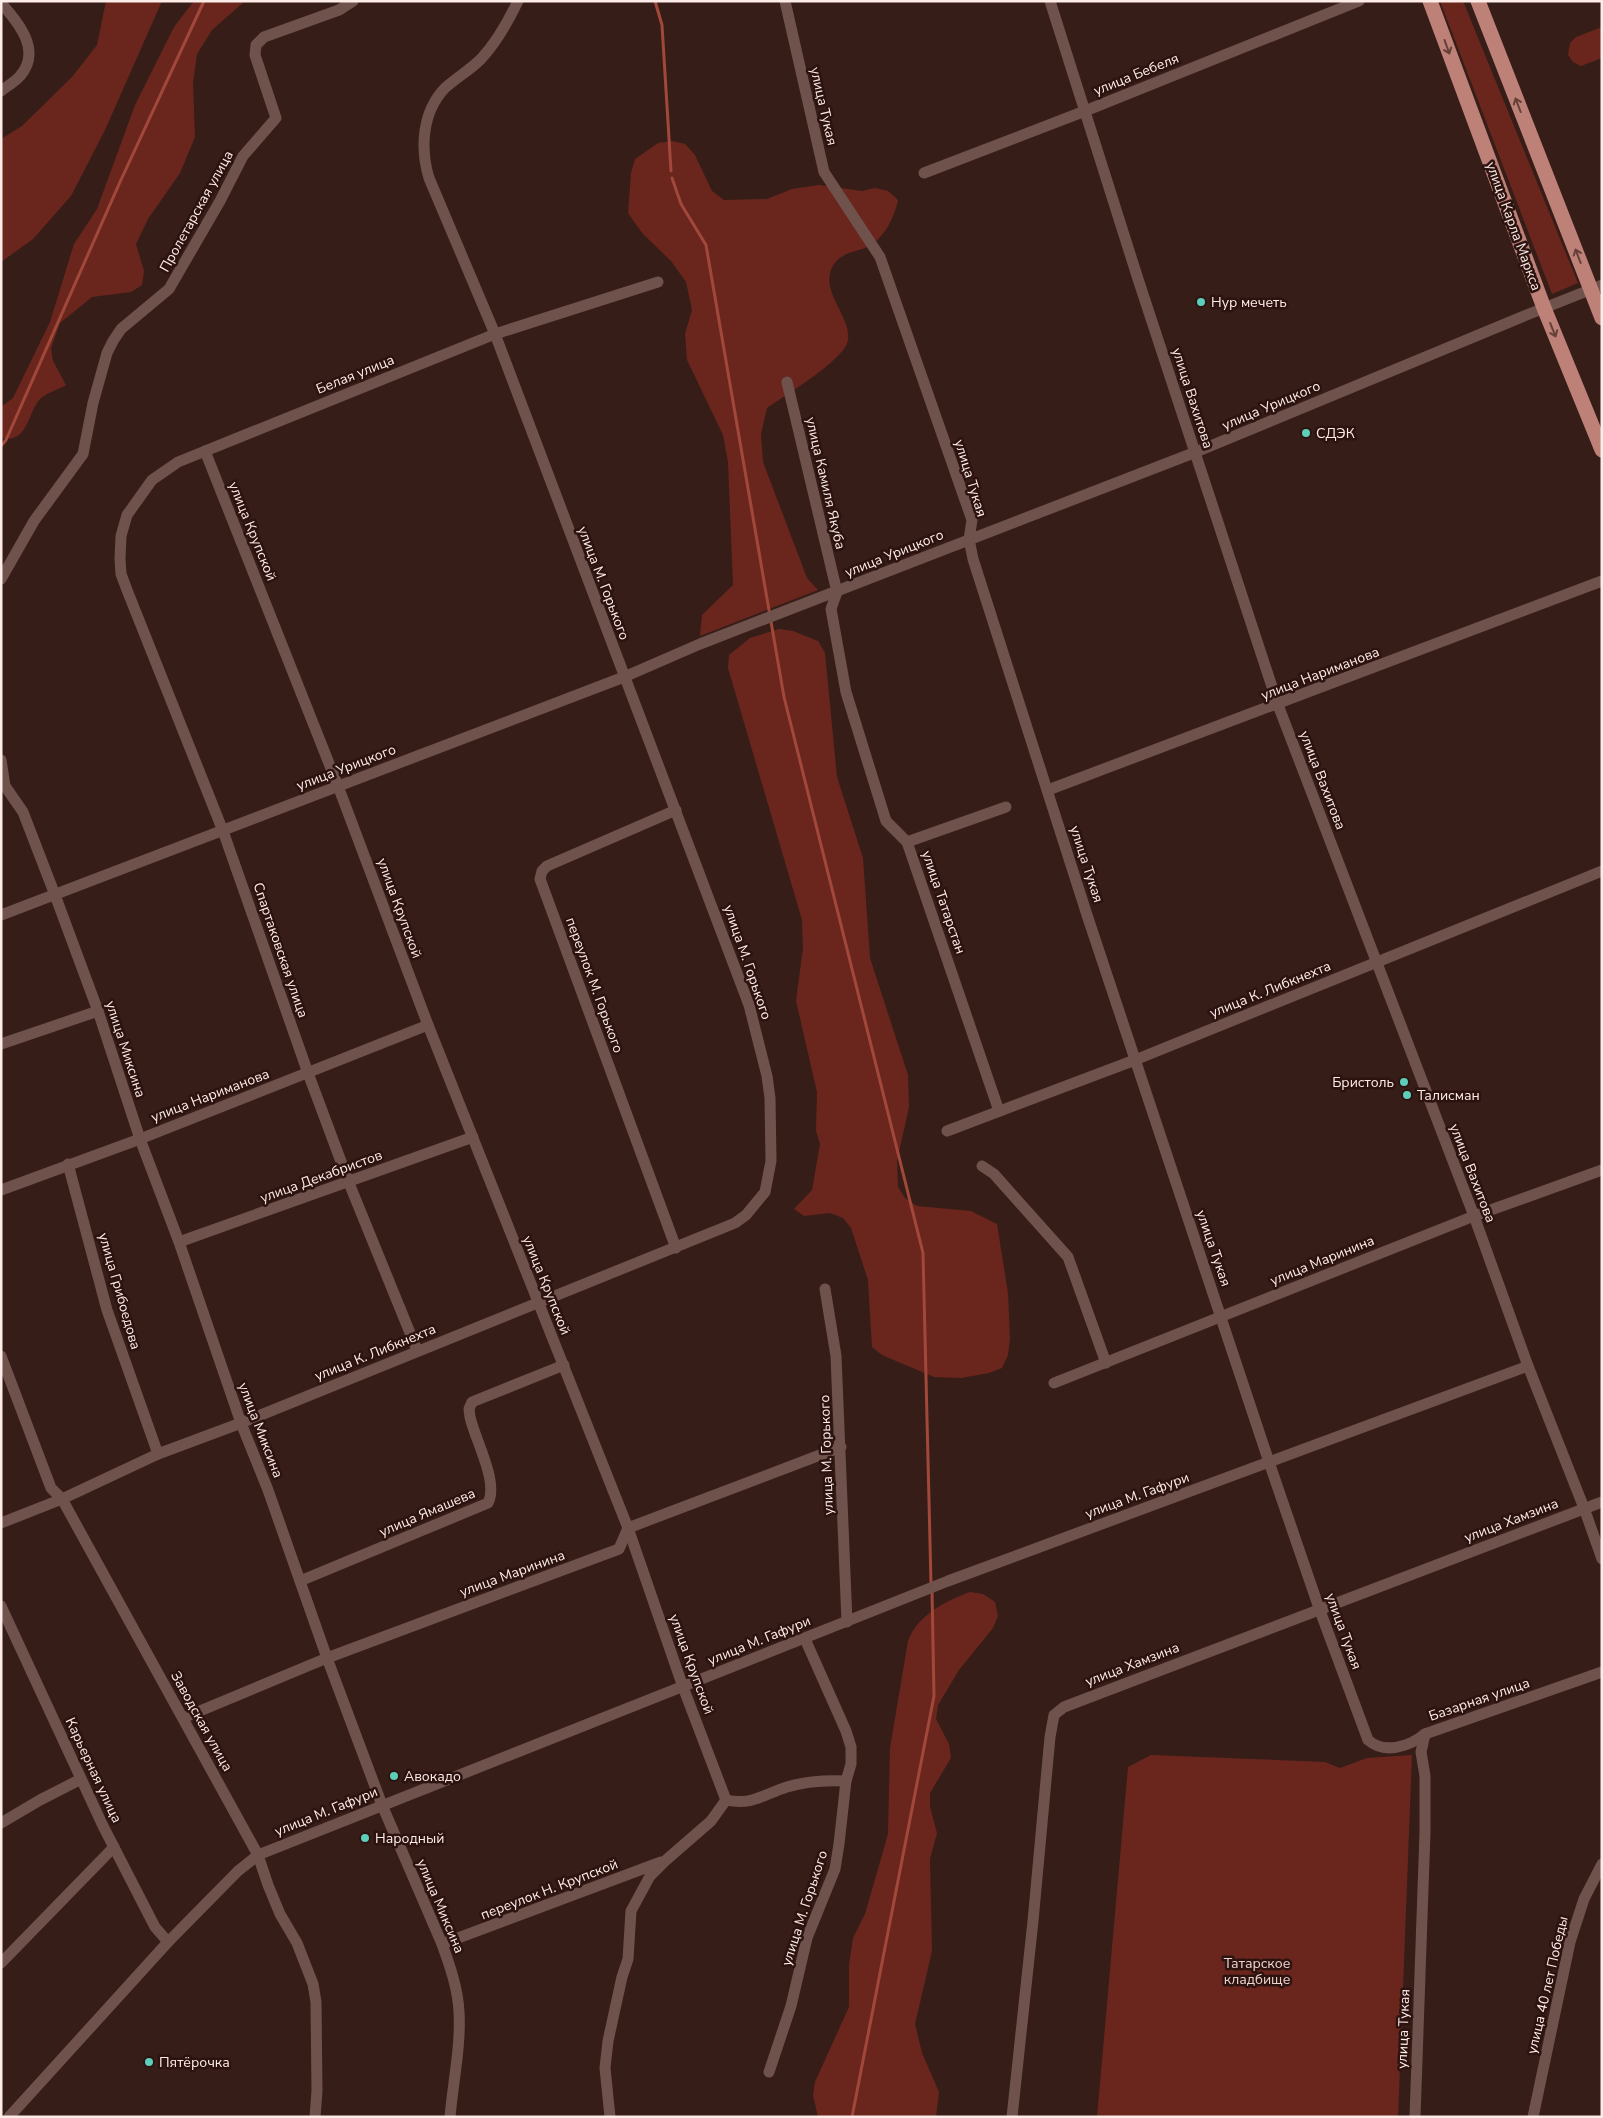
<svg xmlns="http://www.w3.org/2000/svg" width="1603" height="2118" font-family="'Nunito Sans',sans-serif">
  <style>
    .green { fill: #6a261d }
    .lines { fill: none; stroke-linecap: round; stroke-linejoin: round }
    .stream { stroke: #a2483a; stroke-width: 3 }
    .minor { stroke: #70524d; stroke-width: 11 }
    .major { stroke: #bd8177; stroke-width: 15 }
    .oneway { stroke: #663f39 }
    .poi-dot { fill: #5cceba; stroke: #2c130f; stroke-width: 2 }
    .labels { text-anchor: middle; stroke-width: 5; stroke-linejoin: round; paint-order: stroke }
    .street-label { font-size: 14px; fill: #feece8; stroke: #2c130f }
    .poi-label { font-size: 14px; fill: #feece8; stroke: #2c130f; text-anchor: start }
    .park-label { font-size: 14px; fill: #eed3ce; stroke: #2c130f }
  </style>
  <rect width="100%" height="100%" fill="#361d18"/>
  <g class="green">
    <polygon points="106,1 162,1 105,130 71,196 33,239 1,262 1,139 22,126 72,77 97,45"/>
    <path d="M194,1H245L212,30L197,54L193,83L195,137L180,173L148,219L136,244L144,271L142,285L131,292L92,297L60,323L51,348L53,361L66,385C59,389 47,393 41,398C27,412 29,444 1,438V407L13,398L50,322L74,244L97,209L135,105L174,27Z"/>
    <polygon points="1440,1 1463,1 1578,283 1552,294"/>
    <polygon points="1602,27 1602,58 1581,66 1573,62 1568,55 1570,43 1576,37"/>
    <path d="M672,141L685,144L695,155L712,191L724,200L767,199L792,189L819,185L862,191L875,188L888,191L898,200C895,216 885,236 871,245C859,252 843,251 834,264C817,290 852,316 848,340C846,359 784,396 767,408L761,434L763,462L807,578L818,590L700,636L702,615L733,585L728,462L723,435L687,360L685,334L692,310L686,282L671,261L643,234L628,213L631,173L635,159L658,143Z"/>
    <polygon points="779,629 793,631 818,641 825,653 837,777 863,858 870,958 908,1075 909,1107 897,1161 898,1187 905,1198 917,1206 971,1211 997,1224 1008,1293 1010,1339 1008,1355 1002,1368 989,1373 961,1378 934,1377 882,1355 872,1347 868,1280 851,1228 843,1218 830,1213 804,1216 794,1209 812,1190 820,1144 816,1131 817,1092 796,1001 803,948 802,920 728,668 729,655 750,638"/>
    <path d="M970,1592L983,1594L995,1602L998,1616L993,1628L959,1670L938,1705L936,1719L949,1744L951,1758L930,1793V1807L937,1833L930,1859L932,1951L915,2024L922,2053L939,2092L936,2117H818L813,2095L815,2082L849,2007V1965L853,1938L865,1914L888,1834L890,1748L908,1641C917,1616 945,1601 970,1592Z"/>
    <polygon points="1151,1755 1325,1762 1340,1768 1367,1758 1412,1755 1398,2117 1097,2117 1128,1767"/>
  </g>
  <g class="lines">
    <g class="stream">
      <polyline points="655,1 662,25 671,171"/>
      <polyline points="672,178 681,204 706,245 784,697 923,1253 931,1584"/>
      <polyline points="1,446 6,440 120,182 204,1"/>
      <polyline points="852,2117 934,1696 932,1590"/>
    </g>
    <g class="minor">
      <path d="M785,1L824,172L880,257L972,520L969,539L973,559L1088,918L1269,1462L1319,1608L1368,1740C1385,1755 1410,1746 1425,1734L1602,1672"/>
      <polyline points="1050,1 1138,279 1278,705 1474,1216 1528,1366 1584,1508 1602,1559"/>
      <path d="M1,3C19,23 42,51 20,76C15,82 7,86 1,91"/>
      <polyline points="924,173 1085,111 1359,1"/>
      <polyline points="787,382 837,592 831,609 846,692 886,821 907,842 999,1111"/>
      <polyline points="205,451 338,786 428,1025 628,1528 683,1687 726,1800 711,1821 665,1861 650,1876 631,1911 628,1959 622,1977 608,2041 605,2068 610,2117"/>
      <polyline points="1,579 34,521 83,454 93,403 107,353 113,341 121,329 169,289 220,201 243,156 276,118 255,55 256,45 264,37 339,10 353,1"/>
      <path d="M1,760L5,786L23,812L55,895L98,1011L140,1139L179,1242L241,1423L268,1490L327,1658L382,1805L442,1944C450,1966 458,1989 459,2012C461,2046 453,2082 450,2117"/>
      <polyline points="1048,790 1602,581"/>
      <polyline points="676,810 547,866 542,871 540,879 676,1248"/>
      <polyline points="907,842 1006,807"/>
      <polyline points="1,915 624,677 700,644 1196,452 1529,314 1602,285"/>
      <polyline points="1,1044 98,1011"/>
      <polyline points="947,1131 1135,1060 1602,871"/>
      <polyline points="68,1164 107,1310 158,1454"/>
      <polyline points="982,1166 994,1174 1068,1257 1106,1363"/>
      <polyline points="1,1190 140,1139 428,1025"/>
      <polyline points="179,1242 473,1137"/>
      <polyline points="825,1289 836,1356 847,1622"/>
      <polyline points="417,1350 349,1183 308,1073 223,831 127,590 121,574 120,559 121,536 127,515 152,480 178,462 495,334 658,282"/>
      <polyline points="1,1356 51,1488 62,1499 258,1855 268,1885 280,1914 297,1943 313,1984 316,2002 317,2091 315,2117"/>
      <polyline points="1054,1383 1474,1216 1602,1170"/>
      <path d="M1,1523L62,1499L158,1454L241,1423L735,1223L746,1215L765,1192L771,1161L770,1098L767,1076L749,1005L495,334L429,178C420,148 422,112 445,88C456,78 470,70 481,59C497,42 508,22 518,1"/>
      <path d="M300,1581L488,1503C499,1482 475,1440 470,1417L469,1409L472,1402L564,1365"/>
      <polyline points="1,1606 103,1826 155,1927 168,1942"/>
      <polyline points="183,1718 327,1658 619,1549 628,1528 841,1447"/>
      <path d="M726,1800C752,1806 764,1794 787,1787C806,1781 825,1780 846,1781"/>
      <polyline points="1,1823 40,1800 81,1779"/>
      <polyline points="442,1944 661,1862"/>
      <polyline points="1,1963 114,1847"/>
      <polyline points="769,2072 791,2006 807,1938 835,1869 839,1844 846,1781 851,1764 851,1747 846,1731 805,1639"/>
      <polyline points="9,2117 168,1942 238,1871 258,1855 948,1581 1528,1366"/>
      <polyline points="1012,2117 1033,1921 1050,1737 1054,1715 1064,1707 1602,1502"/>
      <polyline points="1415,2117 1425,1832 1425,1776 1421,1752 1425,1734"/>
      <polyline points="1533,2117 1570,1942 1584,1899 1602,1864"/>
    </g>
    <g class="major">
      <polyline points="1430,1 1544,308 1602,450"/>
      <polyline points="1478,1 1602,318"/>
    </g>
  </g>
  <defs><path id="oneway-shaft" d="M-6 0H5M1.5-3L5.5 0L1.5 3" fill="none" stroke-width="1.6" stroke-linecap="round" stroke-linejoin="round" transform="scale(1.25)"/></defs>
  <g class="oneway">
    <use href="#oneway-shaft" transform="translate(1447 47) rotate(70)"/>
    <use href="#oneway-shaft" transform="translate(1518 105) rotate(-111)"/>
    <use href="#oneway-shaft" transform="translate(1578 256) rotate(-111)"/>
    <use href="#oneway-shaft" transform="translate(1553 330) rotate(68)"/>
  </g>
  <g class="poi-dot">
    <circle cx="1201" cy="302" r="5"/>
    <circle cx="1306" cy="433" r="5"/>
    <circle cx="1404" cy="1082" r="5"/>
    <circle cx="1407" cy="1095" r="5"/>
    <circle cx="394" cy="1776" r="5"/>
    <circle cx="365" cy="1838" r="5"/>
    <circle cx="149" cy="2062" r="5"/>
  </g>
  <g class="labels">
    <g class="street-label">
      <text transform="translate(1136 74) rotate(-22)" y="5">улица Бебеля</text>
      <text transform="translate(824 106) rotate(77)" y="5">улица Тукая</text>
      <text transform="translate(196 211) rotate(-61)" y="5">Пролетарская улица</text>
      <text transform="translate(1514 226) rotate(70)" y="5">улица Карла Маркса</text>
      <text transform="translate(355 374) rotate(-22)" y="5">Белая улица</text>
      <text transform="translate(1193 398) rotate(72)" y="5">улица Вахитова</text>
      <text transform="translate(1271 405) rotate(-23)" y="5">улица Урицкого</text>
      <text transform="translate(971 478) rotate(73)" y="5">улица Тукая</text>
      <text transform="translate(826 483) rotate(77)" y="5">улица Камиля Якуба</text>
      <text transform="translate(253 531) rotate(68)" y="5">улица Крупской</text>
      <text transform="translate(894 553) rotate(-22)" y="5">улица Урицкого</text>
      <text transform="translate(604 583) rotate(69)" y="5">улица М. Горького</text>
      <text transform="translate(1320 673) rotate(-21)" y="5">улица Нариманова</text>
      <text transform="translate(346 767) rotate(-21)" y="5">улица Урицкого</text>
      <text transform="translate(1323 780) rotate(69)" y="5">улица Вахитова</text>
      <text transform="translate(1087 864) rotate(72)" y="5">улица Тукая</text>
      <text transform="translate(944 902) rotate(71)" y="5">улица Татарстан</text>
      <text transform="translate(400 908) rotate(70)" y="5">улица Крупской</text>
      <text transform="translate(281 950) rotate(71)" y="5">Спартаковская улица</text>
      <text transform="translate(748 962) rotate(71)" y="5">улица М. Горького</text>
      <text transform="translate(595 985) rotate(70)" y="5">переулок М. Горького</text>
      <text transform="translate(1270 989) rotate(-22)" y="5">улица К. Либкнехта</text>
      <text transform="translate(126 1049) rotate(72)" y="5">улица Миксина</text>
      <text transform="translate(210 1095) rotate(-21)" y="5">улица Нариманова</text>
      <text transform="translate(1473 1173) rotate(69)" y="5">улица Вахитова</text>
      <text transform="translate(321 1176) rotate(-20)" y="5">улица Декабристов</text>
      <text transform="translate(1214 1248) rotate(71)" y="5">улица Тукая</text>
      <text transform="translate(1322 1260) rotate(-22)" y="5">улица Маринина</text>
      <text transform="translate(547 1285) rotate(68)" y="5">улица Крупской</text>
      <text transform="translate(120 1291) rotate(74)" y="5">улица Грибоедова</text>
      <text transform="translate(375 1352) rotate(-22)" y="5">улица К. Либкнехта</text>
      <text transform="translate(261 1430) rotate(69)" y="5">улица Миксина</text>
      <text transform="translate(826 1455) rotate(-92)" y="5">улица М. Горького</text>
      <text transform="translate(1137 1495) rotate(-20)" y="5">улица М. Гафури</text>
      <text transform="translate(427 1512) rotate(-23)" y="5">улица Ямашева</text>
      <text transform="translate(1511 1520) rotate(-21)" y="5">улица Хамзина</text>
      <text transform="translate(512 1573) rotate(-20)" y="5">улица Маринина</text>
      <text transform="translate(1344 1631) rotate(70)" y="5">улица Тукая</text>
      <text transform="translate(759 1640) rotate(-22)" y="5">улица М. Гафури</text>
      <text transform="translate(692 1664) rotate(70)" y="5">улица Крупской</text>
      <text transform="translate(1132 1664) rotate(-21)" y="5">улица Хамзина</text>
      <text transform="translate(1479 1699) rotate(-19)" y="5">Базарная улица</text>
      <text transform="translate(202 1721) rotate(61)" y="5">Заводская улица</text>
      <text transform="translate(94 1770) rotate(65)" y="5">Карьерная улица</text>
      <text transform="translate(326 1811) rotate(-22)" y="5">улица М. Гафури</text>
      <text transform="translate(549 1889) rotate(-21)" y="5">переулок Н. Крупской</text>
      <text transform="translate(441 1906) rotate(67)" y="5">улица Миксина</text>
      <text transform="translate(804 1908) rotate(-72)" y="5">улица М. Горького</text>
      <text transform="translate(1547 1985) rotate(-77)" y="5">улица 40 лет Победы</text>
      <text transform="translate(1403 2029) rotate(-88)" y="5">улица Тукая</text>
    </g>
    <g class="poi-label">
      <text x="1211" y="307">Нур мечеть</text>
      <text x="1316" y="438">СДЭК</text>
      <text x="1394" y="1087" text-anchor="end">Бристоль</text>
      <text x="1417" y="1100">Талисман</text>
      <text x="404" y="1781">Авокадо</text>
      <text x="375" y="1843">Народный</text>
      <text x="159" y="2067">Пятёрочка</text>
    </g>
    <g class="park-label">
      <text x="1257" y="1968">Татарское<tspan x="1257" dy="16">кладбище</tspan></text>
    </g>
  </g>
  <rect width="1603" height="2118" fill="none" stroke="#feece8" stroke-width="5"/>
</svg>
